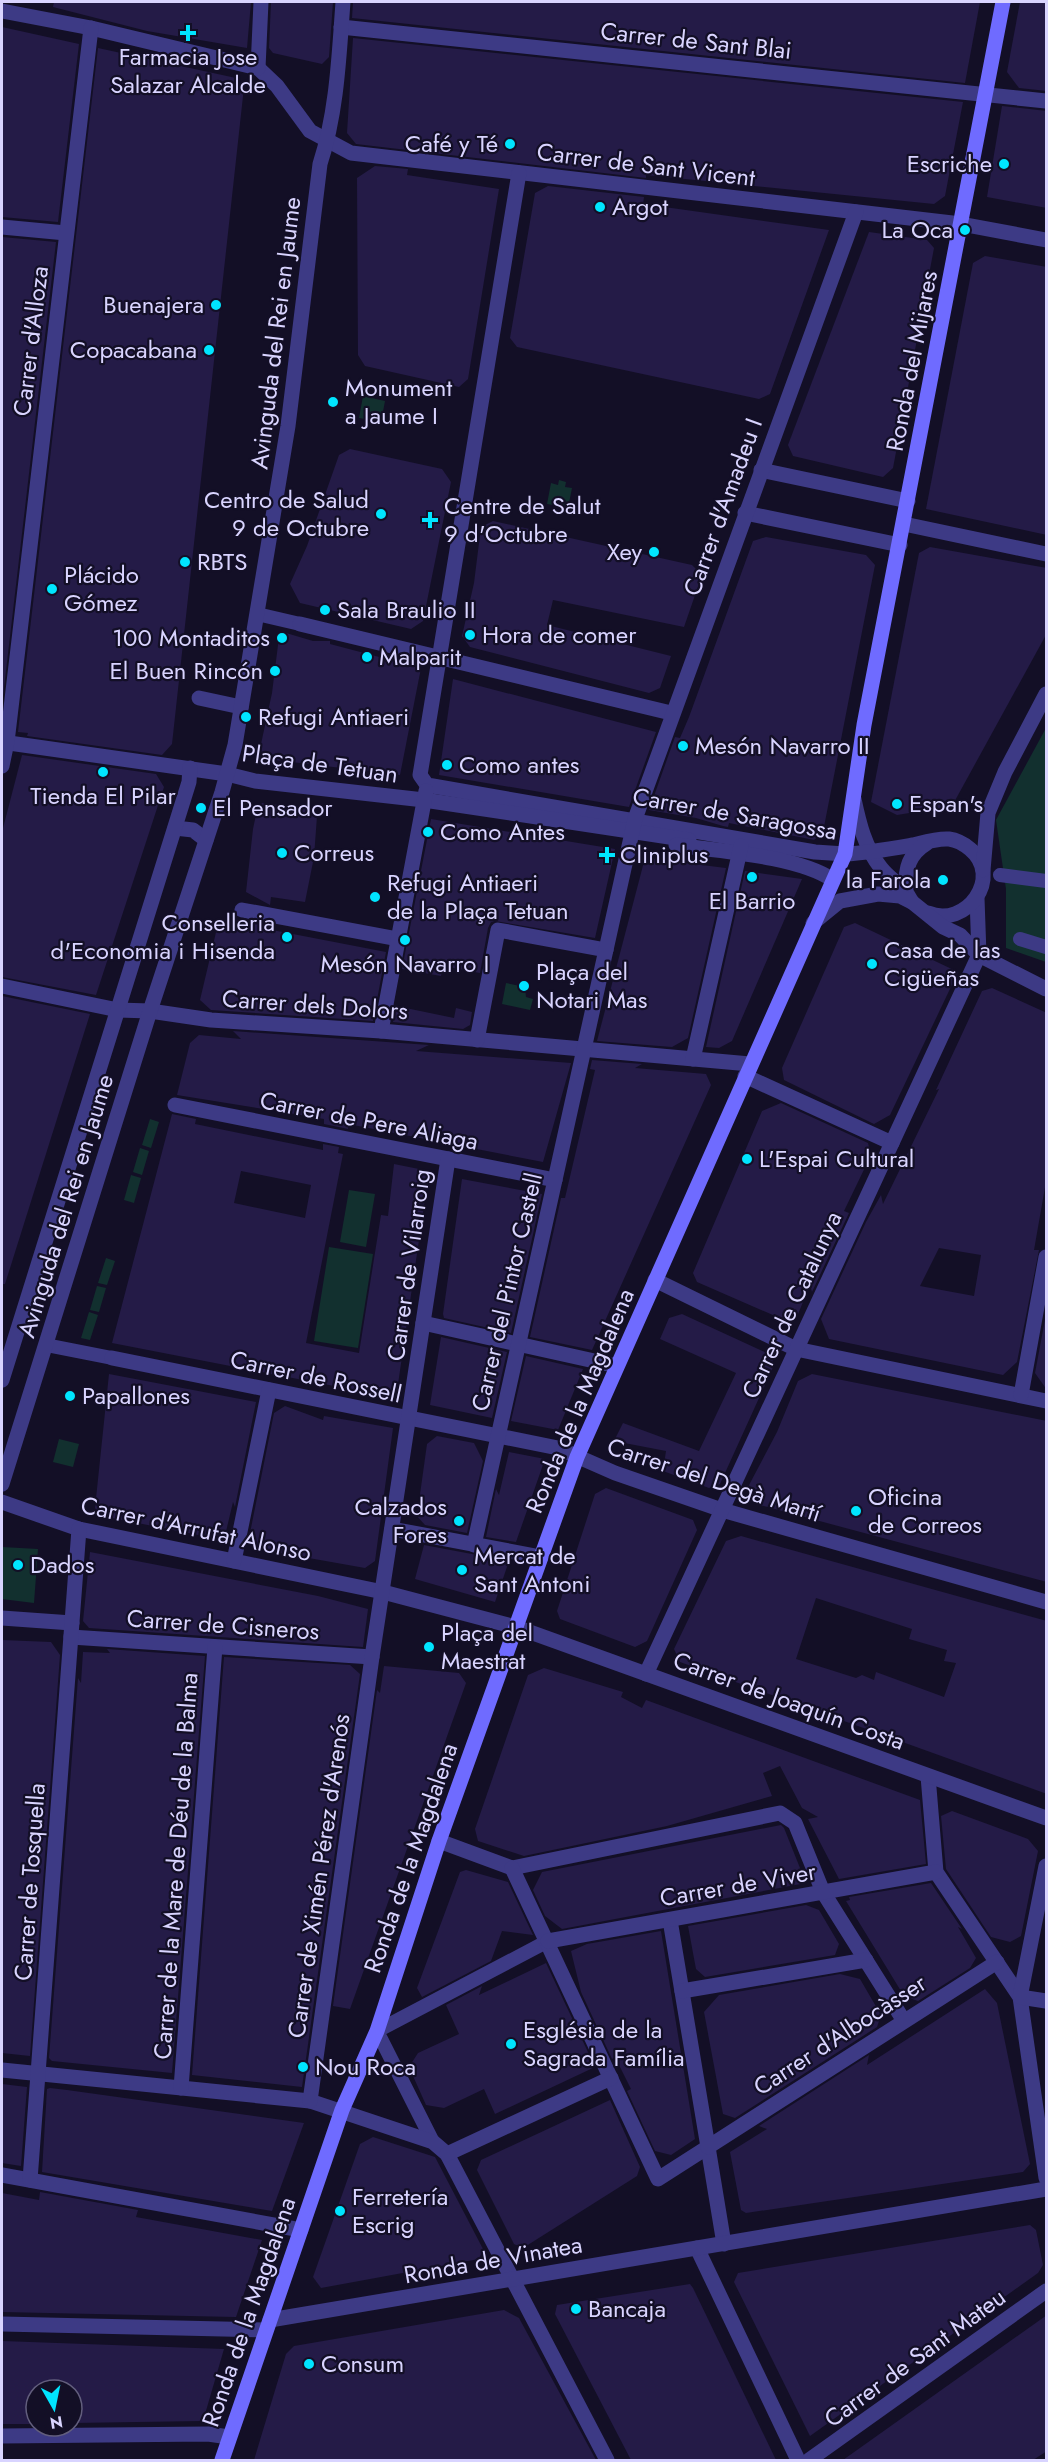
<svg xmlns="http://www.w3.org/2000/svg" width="1048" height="2462" font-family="Jost,sans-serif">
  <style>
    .green { fill: #12302f }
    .building { fill: #241b47; fill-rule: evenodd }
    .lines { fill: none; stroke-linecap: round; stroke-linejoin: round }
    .pedestrian { stroke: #3d3a85; stroke-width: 14 }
    .minor { stroke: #3d3a85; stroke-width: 15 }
    .tertiary { stroke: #3d3a85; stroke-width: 15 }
    .secondary { stroke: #6f6bff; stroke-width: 15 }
    .poi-dot { fill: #00e5ff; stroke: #130f26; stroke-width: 2 }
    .labels { text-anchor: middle; stroke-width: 4.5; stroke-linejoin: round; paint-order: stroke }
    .street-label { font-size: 24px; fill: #d9d4ff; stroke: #130f26 }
    .poi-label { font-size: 24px; fill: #d9d4ff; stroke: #130f26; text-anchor: start }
  </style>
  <rect width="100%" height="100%" fill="#130f26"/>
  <g class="green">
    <polygon points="363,396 385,401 381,422 359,418"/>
    <polygon points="559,480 566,482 565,487 572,488 568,508 562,507 563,501 555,499 553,505 547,504 551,483 558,485"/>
    <polygon points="1046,728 1046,962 1006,948 1006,889 996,820"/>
    <polygon points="506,983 525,987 526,997 533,999 530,1010 502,1004"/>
    <polygon points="150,1119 159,1122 151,1148 142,1145"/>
    <polygon points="140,1148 149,1151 142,1175 133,1172"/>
    <polygon points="131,1175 141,1178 134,1203 124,1200"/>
    <polygon points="349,1190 375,1194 366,1247 340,1242"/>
    <polygon points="329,1247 373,1254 358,1348 314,1341"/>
    <polygon points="106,1258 115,1261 107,1285 98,1283"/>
    <polygon points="97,1286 106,1288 99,1312 90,1310"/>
    <polygon points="89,1312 98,1315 90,1340 81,1338"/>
    <polygon points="59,1439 79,1444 73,1467 53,1462"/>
    <polygon points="2,1547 38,1549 34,1603 2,1599"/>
  </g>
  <g class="building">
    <polygon points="54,2 251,2 247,48 147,31 53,7"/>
    <polygon points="271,2 333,2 329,57 322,64 273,53 269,48"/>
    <polygon points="353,2 980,2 965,83 352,18"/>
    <polygon points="1020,2 1047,2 1047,91 1019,88 1007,72"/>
    <polygon points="2,27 79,44 58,222 2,217"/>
    <polygon points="353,38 963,102 945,196 934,204 646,175 646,178 356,144 347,133"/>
    <polygon points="98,48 236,78 244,87 172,744 162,755 27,736 28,733 18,732"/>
    <polygon points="1002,106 1047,111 1047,208 987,197"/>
    <polygon points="375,166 408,169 407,175 499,189 468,379 459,387 365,366 358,355 357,178"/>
    <polygon points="548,186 644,197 643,204 829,230 770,394 759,399 517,347 510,338 535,193"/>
    <polygon points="869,232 927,240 934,248 893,468 883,477 793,456 788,445"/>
    <polygon points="2,237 56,242 2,705"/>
    <polygon points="985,256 1047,267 1047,535 926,509 973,263"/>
    <polygon points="350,449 442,469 451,482 423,621 411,629 300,603 290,584 307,546 339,455"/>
    <polygon points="493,521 692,565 702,575 684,627 553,600 547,625 671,656 660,688 649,693 470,647 462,636 474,583 481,527"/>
    <polygon points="766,537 866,555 875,565 823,832 814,840 729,823 728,827 723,826 696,818 649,810 675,737 680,738 689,717 753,541"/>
    <polygon points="930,547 1047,568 1047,633 952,806 897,815 871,802 919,553"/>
    <polygon points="286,633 313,641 330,641 330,644 421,668 400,775 258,758 272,693 279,637"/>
    <polygon points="453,679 656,732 629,807 439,775"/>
    <polygon points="22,755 156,774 164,787 96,995 2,977 2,832"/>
    <polygon points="262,803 312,809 317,816 314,857 305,902 271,897 270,905 246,892 253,829 257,810"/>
    <polygon points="431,819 615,849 595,938 495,921 491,922 488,928 480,973 443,966 441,976 402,969"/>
    <polygon points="645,858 726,868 688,1038 672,1047 597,1041"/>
    <polygon points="745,871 802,879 732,1041 719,1048 706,1047"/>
    <polygon points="227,918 268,925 267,929 386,952 373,1021 211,1010 200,1000 217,928"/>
    <polygon points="855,923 958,972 890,1115 874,1124 784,1080 782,1068 844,927"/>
    <path d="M992,988L1047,1013V1176L1034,1250H1039L1017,1362L1003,1375L829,1339L821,1319L866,1222L881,1195L883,1204L939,1089L936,1090L982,991ZM939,1248L981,1255L974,1296L920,1286Z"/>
    <polygon points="2,996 90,1014 5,1284 2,1284"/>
    <polygon points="396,1006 454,1018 456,1008 472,1012 470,1025 463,1029 393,1022"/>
    <polygon points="233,1031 429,1045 416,1051 571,1063 543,1162 348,1124 348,1129 324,1124 324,1119 289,1113 177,1095 190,1043 199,1035 241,1039"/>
    <polygon points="592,1060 642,1064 635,1068 706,1074 711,1085 592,1350 530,1337 561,1198 565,1198 595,1070 590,1069"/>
    <polygon points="781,1103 868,1143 871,1155 844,1211 849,1213 812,1292 810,1285 796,1319 789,1322 697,1282 693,1273 762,1111"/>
    <path d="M172,1114L196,1119L195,1124L323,1150V1144L339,1147L338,1153L343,1154L306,1343L359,1353L381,1215L388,1216L394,1164L429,1171L396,1398L112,1343ZM241,1171L311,1185L305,1218L234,1203Z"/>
    <polygon points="462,1179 542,1194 511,1333 444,1318 443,1314"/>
    <polygon points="1047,1309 1047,1390 1035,1373"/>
    <polygon points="682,1314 771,1355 774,1365 720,1484 709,1488 663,1471 666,1451 614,1441 623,1423 699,1451 736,1373 660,1339 669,1318"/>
    <polygon points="441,1337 507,1352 492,1418 430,1405"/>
    <polygon points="526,1356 583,1369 558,1430 511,1421"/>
    <polygon points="109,1374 256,1402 235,1507 233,1502 224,1540 102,1516 95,1508"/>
    <polygon points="812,1374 1047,1421 1047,1582 756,1504 748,1487 777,1432 798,1381"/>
    <polygon points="285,1406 323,1420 324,1416 393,1428 375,1561 365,1568 253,1548 249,1538 274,1413"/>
    <polygon points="437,1436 474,1443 483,1461 467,1533 425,1525 417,1516 427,1444"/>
    <polygon points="509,1452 545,1459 516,1542 486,1537 496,1489 499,1495"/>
    <polygon points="606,1488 693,1520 697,1530 647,1641 635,1647 560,1619 557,1611 595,1494"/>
    <path d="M741,1536L1047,1621V1794L680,1662L674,1649L726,1541ZM816,1598L912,1629L909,1639L947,1650L944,1661L956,1663L944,1697L876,1672L874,1680L862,1675L856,1678L796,1659Z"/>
    <polygon points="424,1545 509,1561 495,1602 415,1579"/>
    <polygon points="90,1552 318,1596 368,1609 363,1647 89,1628 83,1621"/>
    <polygon points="2,1640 51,1642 60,1655 30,2056 2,2053"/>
    <polygon points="107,1649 205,1656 172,2073 52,2061 49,2058 78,1678 81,1683 83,1652 110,1653"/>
    <polygon points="224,1657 350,1665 360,1674 302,2087 192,2075"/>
    <polygon points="384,1666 459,1673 466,1683 350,2009 333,2006 377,1690 380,1693"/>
    <polygon points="544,1668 623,1692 621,1697 642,1708 646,1700 920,1800 926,1864 839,1879 808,1819 818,1817 802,1808 780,1766 763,1773 772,1796 667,1826 524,1856 478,1841 475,1829 528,1675"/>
    <polygon points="952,1811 1028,1839 1038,1851 1021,1936 1010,1942 991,1937 946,1869 941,1816"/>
    <polygon points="781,1825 784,1828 806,1883 562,1929 545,1916 533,1890 542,1872"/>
    <polygon points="466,1870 508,1882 533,1935 502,1931 491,1961 422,1997 417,1988 460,1872"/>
    <polygon points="931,1883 962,1929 958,1927 976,1958 970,1968 918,2001 904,1996 846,1901 850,1900 849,1897"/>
    <polygon points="806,1905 819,1910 839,1944 835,1955 705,1977 696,1969 688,1926"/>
    <polygon points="661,1931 695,2139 671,2155 655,2151 627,2091 631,2089 615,2057 612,2059 581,1992 571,1951 587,1944"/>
    <polygon points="546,1963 595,2067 495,2114 484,2089 444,2108 426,2105 409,2067 418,2053 459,2034 446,2005 482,1986 479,1995"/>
    <polygon points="840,1974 860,1979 881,2015 877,2027 735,2118 723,2114 704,2012 719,1995"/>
    <polygon points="985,1989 997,2003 1030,2164 1023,2172 746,2213 741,2210 730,2152 767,2129 759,2126 869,2055 867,2065"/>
    <polygon points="2,2084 27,2087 21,2166 2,2163"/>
    <polygon points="50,2088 67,2090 304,2123 272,2211 42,2172 47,2089"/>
    <polygon points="610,2100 640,2167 637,2176 523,2248 514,2244 477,2170 481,2160"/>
    <polygon points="373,2137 435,2157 483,2249 479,2259 321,2288 313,2277 360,2144"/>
    <polygon points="40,2192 138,2210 136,2217 262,2240 236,2317 2,2312 2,2193 39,2200"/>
    <polygon points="1030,2225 1036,2230 1043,2265 1038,2273 810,2436 734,2282 738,2273"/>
    <polygon points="690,2284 693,2288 776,2460 631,2460 555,2314 557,2305"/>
    <polygon points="504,2310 519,2318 596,2460 254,2460 286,2354 294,2346"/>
    <polygon points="1047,2315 1047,2451 1033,2460 843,2460"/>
    <polygon points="2,2341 224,2349 203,2421 72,2423 72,2390 36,2390 36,2424 2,2424"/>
  </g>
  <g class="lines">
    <g class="pedestrian">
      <polyline points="257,614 300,624"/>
      <polyline points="1000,875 1046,881"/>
      <polyline points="1020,939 1046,947"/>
      <polyline points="46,1345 112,1358"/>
      <polyline points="433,2142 377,2031 548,1941"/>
    </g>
    <g class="minor">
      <polyline points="2,11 91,28 258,68 277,86 310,131 351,153 961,224 1046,240"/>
      <polyline points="341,27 1046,101"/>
      <polyline points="258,68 261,2"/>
      <polyline points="519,173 420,775 427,785 815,852 845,854"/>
      <polyline points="2,227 66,233"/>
      <polyline points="761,470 908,501"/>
      <polyline points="745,513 900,545"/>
      <polyline points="904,524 1046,554"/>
      <polyline points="300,624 671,713"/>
      <polyline points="199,698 241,707"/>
      <polyline points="2,742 227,774 255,781 424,800 689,840"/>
      <polyline points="2,766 7,742 91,28"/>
      <polyline points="175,828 193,830 206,840"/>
      <path d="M676,845C719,851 798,856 833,880"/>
      <polyline points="242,910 398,939"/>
      <polyline points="2,986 118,1010 150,1011 211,1020 381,1031 750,1064"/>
      <polyline points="381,1031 426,791"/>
      <polyline points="477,1040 498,930 606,950"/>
      <polyline points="693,1059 741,846"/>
      <polyline points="745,1076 892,1143"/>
      <polyline points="175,1105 555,1180"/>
      <polyline points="655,1280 796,1349 1046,1401"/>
      <polyline points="423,1323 617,1366"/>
      <polyline points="112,1358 558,1448 615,1473 722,1510 1046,1602"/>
      <polyline points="2,1380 189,782 190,768"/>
      <polyline points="1021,1395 1046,1257"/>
      <path d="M2,1484L150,1011L222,792L235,745L288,426L320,164C337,112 339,56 343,2"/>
      <polyline points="2,1502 79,1529 383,1592 516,1627"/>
      <polyline points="392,1529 541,1557"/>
      <polyline points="474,1545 635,819 856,212"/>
      <polyline points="234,1561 269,1390"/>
      <polyline points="2,1618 72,1623"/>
      <polyline points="71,1637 372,1657"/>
      <polyline points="646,1674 979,955 977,898"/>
      <polyline points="928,1776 936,1872 1020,1997 1046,2178"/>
      <polyline points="439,1841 512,1868 780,1813 795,1823 823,1892 904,2021"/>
      <polyline points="1046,1866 1020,1997 1046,2001"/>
      <polyline points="512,1868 658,2179 708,2147 724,2244"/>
      <polyline points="670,1920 708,2147 997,1962"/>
      <polyline points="548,1941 936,1872"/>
      <polyline points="682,1991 866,1960"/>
      <polyline points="2,2070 310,2101 433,2142 447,2154 607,2460"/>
      <polyline points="181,2088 215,1647"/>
      <polyline points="310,2101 372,1657 448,1159"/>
      <polyline points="447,2154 611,2078"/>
      <polyline points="2,2175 301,2230"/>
      <polyline points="30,2180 79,1529"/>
      <polyline points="697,2248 798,2460"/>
      <polyline points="270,2320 1046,2189"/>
      <polyline points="2,2324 266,2330"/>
      <polyline points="2,2436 208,2434 229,2437"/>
      <polyline points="809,2460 1046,2291"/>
    </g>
    <g class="tertiary">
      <path d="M854,799C859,823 865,848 881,868C892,882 903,884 912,902"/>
      <path d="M845,854C868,853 890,849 913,845C925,842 938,838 949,839C957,840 964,844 970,849C1004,877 966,929 928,913"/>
      <polyline points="983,870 988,813 1005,772 1046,694"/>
      <path d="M906,889C905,868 909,854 927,843"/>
      <polyline points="813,923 840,901 878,894 900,896 912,902 943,927 960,935 979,955 1046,989"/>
      <polyline points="516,1627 1046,1818"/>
    </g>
    <polyline class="secondary" points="222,2460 342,2110 377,2031 439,1841 577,1457 845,854 864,725 1003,2"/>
  </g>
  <g class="poi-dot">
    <path d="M185 24h6v6h6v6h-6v6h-6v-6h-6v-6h6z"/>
    <circle cx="510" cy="144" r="6"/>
    <circle cx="1004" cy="164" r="6"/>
    <circle cx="600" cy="207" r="6"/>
    <circle cx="965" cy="230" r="6"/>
    <circle cx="216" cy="305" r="6"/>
    <circle cx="209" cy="350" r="6"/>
    <circle cx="333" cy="402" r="6"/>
    <circle cx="381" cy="514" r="6"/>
    <path d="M427 511h6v6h6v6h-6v6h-6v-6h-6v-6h6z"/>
    <circle cx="654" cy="552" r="6"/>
    <circle cx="185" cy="562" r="6"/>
    <circle cx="52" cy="589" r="6"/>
    <circle cx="325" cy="610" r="6"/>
    <circle cx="470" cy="635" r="6"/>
    <circle cx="282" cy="638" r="6"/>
    <circle cx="367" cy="657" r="6"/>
    <circle cx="275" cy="671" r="6"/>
    <circle cx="246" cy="717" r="6"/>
    <circle cx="683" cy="746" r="6"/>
    <circle cx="447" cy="765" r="6"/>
    <circle cx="103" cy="772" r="6"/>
    <circle cx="897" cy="804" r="6"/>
    <circle cx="201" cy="808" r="6"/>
    <circle cx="428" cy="832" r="6"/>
    <circle cx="282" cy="853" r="6"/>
    <path d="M604 846h6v6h6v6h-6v6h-6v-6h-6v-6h6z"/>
    <circle cx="752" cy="877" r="6"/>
    <circle cx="943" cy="880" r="6"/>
    <circle cx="375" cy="897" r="6"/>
    <circle cx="287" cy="937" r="6"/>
    <circle cx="405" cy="940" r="6"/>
    <circle cx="872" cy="964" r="6"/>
    <circle cx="524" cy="986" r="6"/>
    <circle cx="747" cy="1159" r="6"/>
    <circle cx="70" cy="1396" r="6"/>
    <circle cx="856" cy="1511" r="6"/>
    <circle cx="459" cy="1521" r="6"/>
    <circle cx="18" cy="1565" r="6"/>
    <circle cx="462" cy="1570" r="6"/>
    <circle cx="429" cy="1647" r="6"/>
    <circle cx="511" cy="2044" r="6"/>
    <circle cx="303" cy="2067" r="6"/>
    <circle cx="340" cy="2211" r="6"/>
    <circle cx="576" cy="2309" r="6"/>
    <circle cx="309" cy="2364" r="6"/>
  </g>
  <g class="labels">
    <g class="street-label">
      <text transform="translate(696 41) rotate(6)" y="8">Carrer de Sant Blai</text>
      <text transform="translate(646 165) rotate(7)" y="8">Carrer de Sant Vicent</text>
      <text transform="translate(276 333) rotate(-83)" y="8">Avinguda del Rei en Jaume</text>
      <text transform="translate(31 341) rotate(-83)" y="8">Carrer d'Alloza</text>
      <text transform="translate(912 361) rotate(-79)" y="8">Ronda del Mijares</text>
      <text transform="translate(723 507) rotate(-70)" y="8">Carrer d'Amadeu I</text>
      <text transform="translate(320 764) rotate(8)" y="8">Plaça de Tetuan</text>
      <text transform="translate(735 814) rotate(10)" y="8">Carrer de Saragossa</text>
      <text transform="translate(315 1005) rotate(4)" y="8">Carrer dels Dolors</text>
      <text transform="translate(369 1121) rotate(11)" y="8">Carrer de Pere Aliaga</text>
      <text transform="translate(66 1206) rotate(-73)" y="8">Avinguda del Rei en Jaume</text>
      <text transform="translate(409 1265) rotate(-82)" y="8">Carrer de Vilarroig</text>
      <text transform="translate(507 1292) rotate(-77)" y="8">Carrer del Pintor Castell</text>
      <text transform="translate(792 1305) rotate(-65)" y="8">Carrer de Catalunya</text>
      <text transform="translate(316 1377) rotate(12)" y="8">Carrer de Rossell</text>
      <text transform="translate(580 1401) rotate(-67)" y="8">Ronda de la Magdalena</text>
      <text transform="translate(714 1480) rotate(18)" y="8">Carrer del Degà Martí</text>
      <text transform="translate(196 1529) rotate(12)" y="8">Carrer d'Arrufat Alonso</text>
      <text transform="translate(223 1625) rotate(4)" y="8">Carrer de Cisneros</text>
      <text transform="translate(789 1701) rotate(20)" y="8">Carrer de Joaquín Costa</text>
      <text transform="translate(411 1858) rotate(-71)" y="8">Ronda de la Magdalena</text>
      <text transform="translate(176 1866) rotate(-86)" y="8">Carrer de la Mare de Déu de la Balma</text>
      <text transform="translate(319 1876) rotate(-82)" y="8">Carrer de Ximén Pérez d'Arenós</text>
      <text transform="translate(30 1882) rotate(-86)" y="8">Carrer de Tosquella</text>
      <text transform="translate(738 1885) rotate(-10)" y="8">Carrer de Viver</text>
      <text transform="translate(840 2035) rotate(-33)" y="8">Carrer d'Albocàsser</text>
      <text transform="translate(493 2260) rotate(-10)" y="8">Ronda de Vinatea</text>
      <text transform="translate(249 2312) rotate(-71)" y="8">Ronda de la Magdalena</text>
      <text transform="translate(915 2358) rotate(-36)" y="8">Carrer de Sant Mateu</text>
    </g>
    <g class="poi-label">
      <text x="188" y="65" text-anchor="middle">Farmacia Jose<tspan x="188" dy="28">Salazar Alcalde</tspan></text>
      <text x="498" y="152" text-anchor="end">Café y Té</text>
      <text x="992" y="172" text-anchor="end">Escriche</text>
      <text x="612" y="215">Argot</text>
      <text x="953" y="238" text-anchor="end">La Oca</text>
      <text x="204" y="313" text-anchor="end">Buenajera</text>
      <text x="197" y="358" text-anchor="end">Copacabana</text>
      <text x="345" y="396">Monument<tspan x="345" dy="28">a Jaume I</tspan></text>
      <text x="369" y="508" text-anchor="end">Centro de Salud<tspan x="369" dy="28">9 de Octubre</tspan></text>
      <text x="444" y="514">Centre de Salut<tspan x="444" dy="28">9 d'Octubre</tspan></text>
      <text x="642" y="560" text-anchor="end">Xey</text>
      <text x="197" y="570">RBTS</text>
      <text x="64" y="583">Plácido<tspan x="64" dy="28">Gómez</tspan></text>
      <text x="337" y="618">Sala Braulio II</text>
      <text x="482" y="643">Hora de comer</text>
      <text x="270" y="646" text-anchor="end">100 Montaditos</text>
      <text x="379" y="665">Malparit</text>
      <text x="263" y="679" text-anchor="end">El Buen Rincón</text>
      <text x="258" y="725">Refugi Antiaeri</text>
      <text x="695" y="754">Mesón Navarro II</text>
      <text x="459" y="773">Como antes</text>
      <text x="103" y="804" text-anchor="middle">Tienda El Pilar</text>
      <text x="909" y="812">Espan's</text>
      <text x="213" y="816">El Pensador</text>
      <text x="440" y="840">Como Antes</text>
      <text x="294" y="861">Correus</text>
      <text x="620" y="863">Cliniplus</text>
      <text x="931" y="888" text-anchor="end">la Farola</text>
      <text x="387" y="891">Refugi Antiaeri<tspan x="387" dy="28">de la Plaça Tetuan</tspan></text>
      <text x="752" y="909" text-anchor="middle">El Barrio</text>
      <text x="275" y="931" text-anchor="end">Conselleria<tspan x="275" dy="28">d'Economia i Hisenda</tspan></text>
      <text x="884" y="958">Casa de las<tspan x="884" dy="28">Cigüeñas</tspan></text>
      <text x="405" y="972" text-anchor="middle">Mesón Navarro I</text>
      <text x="536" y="980">Plaça del<tspan x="536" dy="28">Notari Mas</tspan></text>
      <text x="759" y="1167">L'Espai Cultural</text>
      <text x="82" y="1404">Papallones</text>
      <text x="868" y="1505">Oficina<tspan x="868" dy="28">de Correos</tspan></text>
      <text x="447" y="1515" text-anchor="end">Calzados<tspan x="447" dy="28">Fores</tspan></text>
      <text x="474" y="1564">Mercat de<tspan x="474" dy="28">Sant Antoni</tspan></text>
      <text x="30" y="1573">Dados</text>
      <text x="441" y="1641">Plaça del<tspan x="441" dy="28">Maestrat</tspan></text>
      <text x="523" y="2038">Església de la<tspan x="523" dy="28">Sagrada Família</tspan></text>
      <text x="315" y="2075">Nou Roca</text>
      <text x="352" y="2205">Ferretería<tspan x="352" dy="28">Escrig</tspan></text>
      <text x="588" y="2317">Bancaja</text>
      <text x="321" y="2372">Consum</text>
    </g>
  </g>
  <rect width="1048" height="2462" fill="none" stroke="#d9d4ff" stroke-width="6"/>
  <g transform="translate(54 2408) rotate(171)"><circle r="28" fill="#130f26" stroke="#625e7d" stroke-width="1.5"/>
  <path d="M0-4.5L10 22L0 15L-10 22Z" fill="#00e5ff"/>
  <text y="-9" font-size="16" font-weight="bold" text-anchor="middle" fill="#d9d4ff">N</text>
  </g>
</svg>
